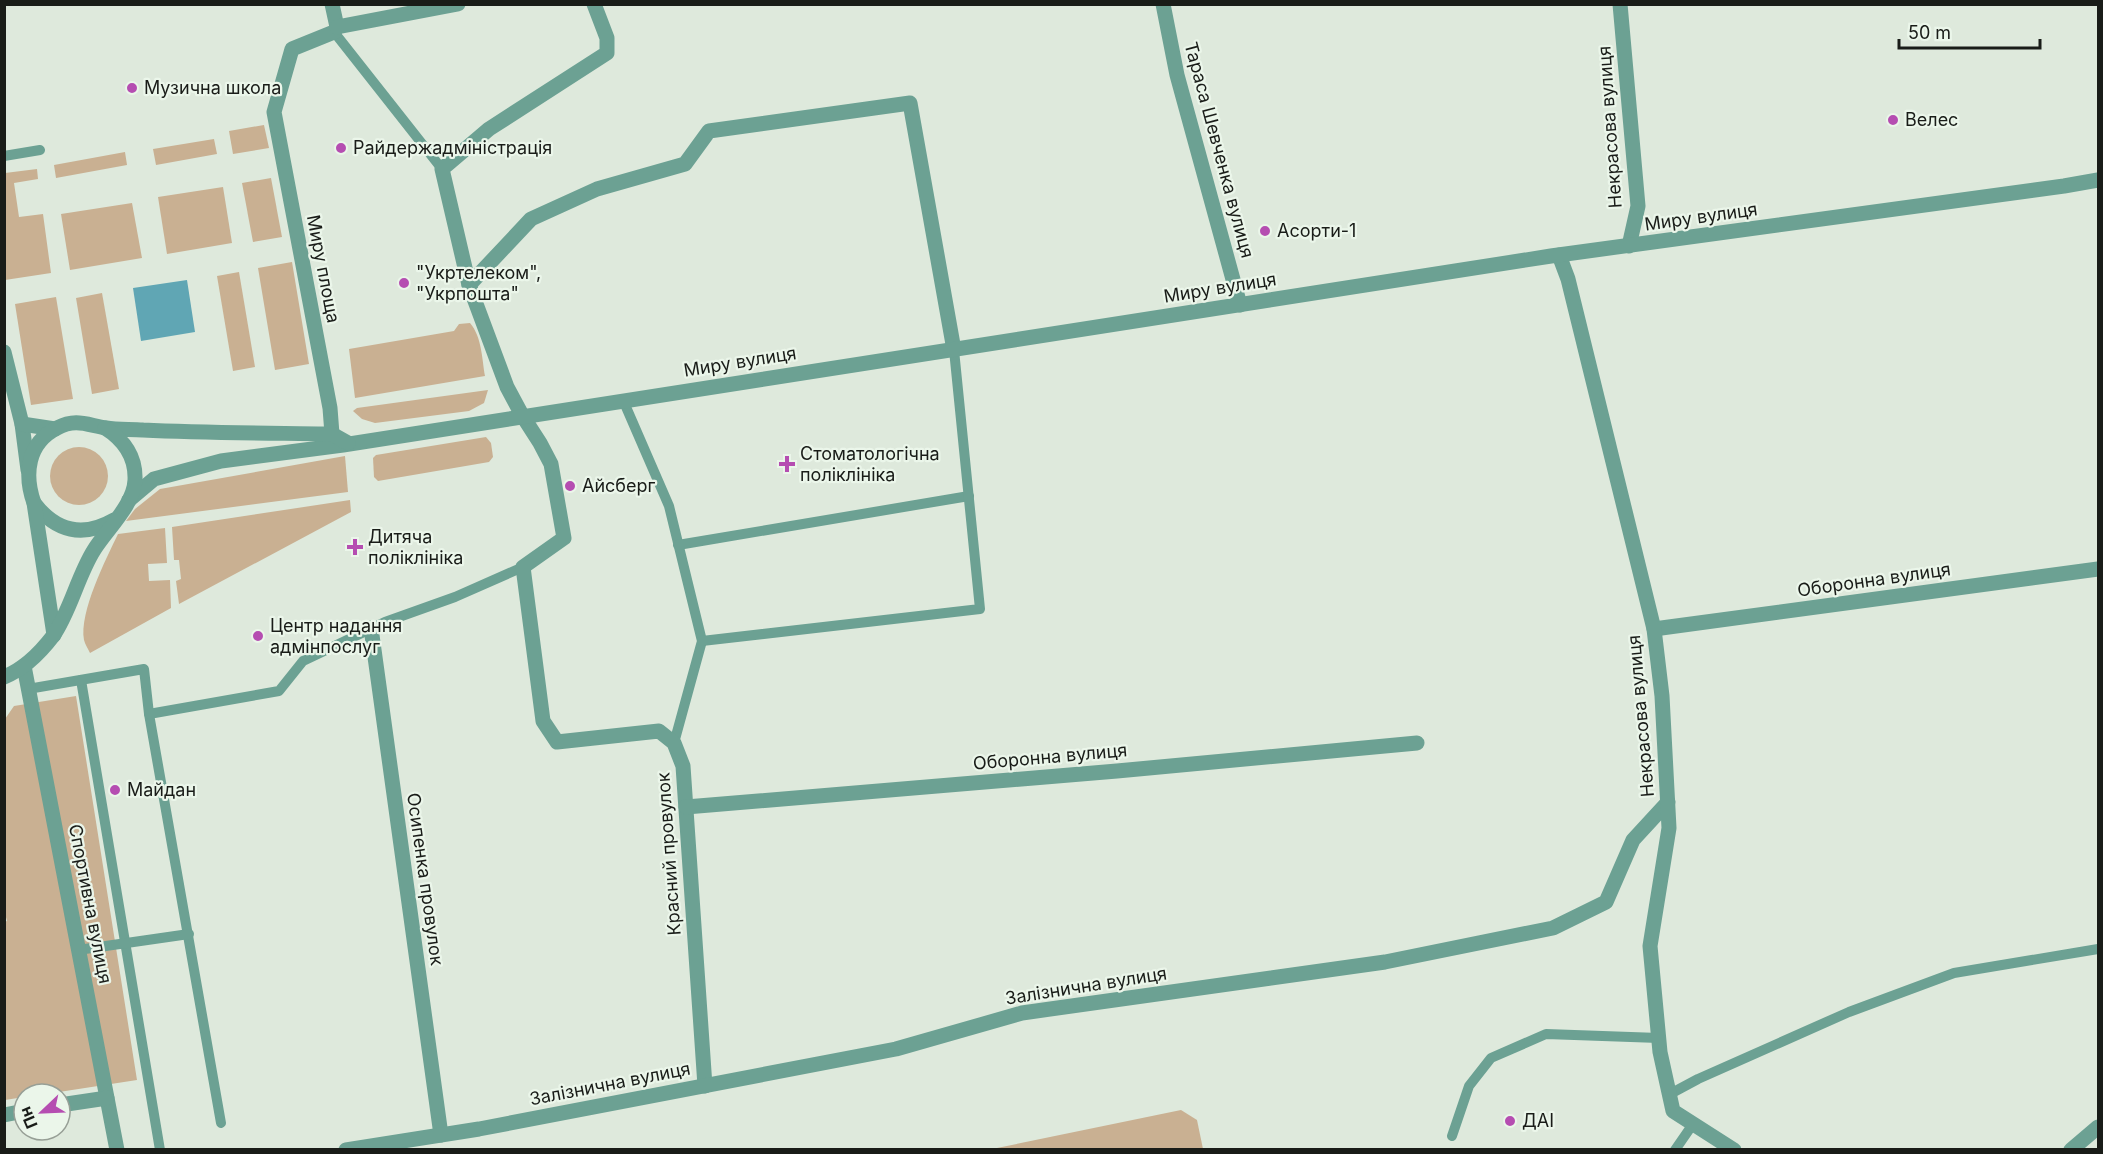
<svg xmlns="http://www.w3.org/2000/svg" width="2103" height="1154" font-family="Inter,sans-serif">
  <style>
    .green { fill: #c9b092 }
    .water { fill: #60a6b4 }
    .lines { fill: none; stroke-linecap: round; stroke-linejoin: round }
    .service { stroke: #6ca193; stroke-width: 10 }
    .minor { stroke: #6ca193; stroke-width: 15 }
    .tertiary { stroke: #6ca193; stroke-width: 15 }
    .poi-dot { fill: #b54db1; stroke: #ebf6ea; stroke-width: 2 }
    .labels { text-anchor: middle; stroke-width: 4.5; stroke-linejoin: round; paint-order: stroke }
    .poi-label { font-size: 18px; fill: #191c18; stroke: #ebf6ea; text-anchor: start }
    .street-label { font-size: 18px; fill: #191c18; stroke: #ebf6ea }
  </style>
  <rect width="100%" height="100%" fill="#dee9dc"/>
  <g class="green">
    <polygon points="264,125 269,148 233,154 229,131"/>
    <polygon points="214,139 217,154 156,165 153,149"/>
    <polygon points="125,152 127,165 56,178 54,165"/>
    <polygon points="37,169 38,179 14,183 19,217 43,214 51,273 5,280 5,173"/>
    <polygon points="271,178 282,237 253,242 242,183"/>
    <polygon points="223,187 232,243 167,254 158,197"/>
    <polygon points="132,203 142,258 70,270 61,214"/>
    <polygon points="292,262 309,364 275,370 258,268"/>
    <polygon points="239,272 255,367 233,371 217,276"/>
    <polygon points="102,293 119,389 92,394 76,298"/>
    <polygon points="56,297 73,399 31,405 15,304"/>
    <path d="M470,323C482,337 482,359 485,376L355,398L349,349L454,331L459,324Z"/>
    <polygon points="488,390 484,403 469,411 375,423 362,419 353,411 357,408"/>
    <polygon points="486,437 491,443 493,457 489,462 378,481 374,477 373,458 376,455"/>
    <circle cx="79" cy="476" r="29"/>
    <polygon points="345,456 348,492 126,521 135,509 160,489"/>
    <polygon points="350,500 351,512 179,604 176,581 181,579 179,560 174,560 172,527"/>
    <path d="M165,528L167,563L148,564L149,581L170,580L171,608L90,653C88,649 85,644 84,640C79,612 106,559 118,534Z"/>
    <polygon points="76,696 137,1080 46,1094 24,1094 24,1097 5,1100 4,922 7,921 4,909 5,719 14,706"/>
    <polygon points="1181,1110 1197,1120 1203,1149 992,1149"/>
  </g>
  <polygon class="water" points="187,280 195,332 141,341 133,288"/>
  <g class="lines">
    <g class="service">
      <polyline points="334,32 442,169"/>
      <polyline points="4,156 40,150"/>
      <polyline points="623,400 669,506 702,641 674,743"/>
      <polyline points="678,545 969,496"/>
      <polyline points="702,641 980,609 954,350"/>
      <polyline points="81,680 160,1150"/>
      <polyline points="28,689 144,669 149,714 221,1123"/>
      <polyline points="149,714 279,691 303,661 385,622 455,597 523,567"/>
      <polyline points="78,950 189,934"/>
      <polyline points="1670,1094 1698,1079 1849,1012 1954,973 2098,949"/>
      <polyline points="1452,1136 1469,1086 1491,1058 1546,1034 1659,1038"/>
      <polyline points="1675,1150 1693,1124"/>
    </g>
    <g class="minor">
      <polyline points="332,4 337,27 334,32 292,49 274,112 330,408 332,434"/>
      <polyline points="594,4 607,38 607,53 489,129 442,169 469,285 507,387 522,415 540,443 551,464 564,538 523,567 543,721 557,742 659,731 674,743 683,766 705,1086"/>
      <polyline points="1163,4 1177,75 1240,305"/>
      <polyline points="1620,4 1638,206 1629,246"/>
      <polyline points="337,27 458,4"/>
      <polyline points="469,285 531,219 597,189 685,164 709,131 910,103 954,350"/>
      <polyline points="4,352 22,424 28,470"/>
      <polyline points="22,424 55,429"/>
      <polyline points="371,628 441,1135"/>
      <polyline points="1654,629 2098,569"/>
      <polyline points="24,666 117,1150"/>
      <polyline points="686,807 1117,771 1417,743"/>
      <polyline points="60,1105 107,1098"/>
      <polyline points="4,1115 24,1111"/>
      <polyline points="346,1150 479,1129 896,1049 1022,1013 1385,962 1553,928 1606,902 1633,840 1668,802"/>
      <polyline points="2071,1150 2098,1127"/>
    </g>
    <g class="tertiary">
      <polyline points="1559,255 1568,279 1654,629 1662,696 1669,828 1650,946 1660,1052 1673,1111 1734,1150"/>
      <polyline points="129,500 154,479 221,461 343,445 1551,256 2064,186 2098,180"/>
      <path d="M34,503C56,532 83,538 114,520"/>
      <path d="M54,635L34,503C24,475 27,443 57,428C76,418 87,425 106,428C118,430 131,429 143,430C206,433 269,433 332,434L348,443"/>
      <path d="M4,677C24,669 40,653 53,636C70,612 78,575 94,550C107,529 134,505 135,480C136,456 124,440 105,428"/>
    </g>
  </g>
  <g class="poi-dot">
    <circle cx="132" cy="88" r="6"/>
    <circle cx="1893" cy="120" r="6"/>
    <circle cx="341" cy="148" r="6"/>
    <circle cx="1265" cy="231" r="6"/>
    <circle cx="404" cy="283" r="6"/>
    <path d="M784 455h6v6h6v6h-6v6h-6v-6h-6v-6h6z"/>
    <circle cx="570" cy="486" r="6"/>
    <path d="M352 538h6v6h6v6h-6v6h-6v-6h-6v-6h6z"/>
    <circle cx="258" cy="636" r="6"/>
    <circle cx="115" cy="790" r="6"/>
    <circle cx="1510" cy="1121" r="6"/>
  </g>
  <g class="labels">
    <g class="poi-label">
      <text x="144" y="94">Музична школа</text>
      <text x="1905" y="126">Велес</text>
      <text x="353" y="154">Райдержадміністрація</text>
      <text x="1277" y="237">Асорти-1</text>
      <text x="416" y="279">"Укртелеком",<tspan x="416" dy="21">"Укрпошта"</tspan></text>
      <text x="800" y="460">Стоматологічна<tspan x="800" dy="21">поліклініка</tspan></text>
      <text x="582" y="492">Айсберг</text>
      <text x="368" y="543">Дитяча<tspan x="368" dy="21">поліклініка</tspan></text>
      <text x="270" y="632">Центр надання<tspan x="270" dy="21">адмінпослуг</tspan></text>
      <text x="127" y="796">Майдан</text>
      <text x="1522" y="1127">ДАІ</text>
    </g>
    <g class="street-label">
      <text transform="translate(1610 127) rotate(-94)" y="6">Некрасова вулиця</text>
      <text transform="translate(1219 150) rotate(75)" y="6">Тараса Шевченка вулиця</text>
      <text transform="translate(1701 217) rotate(-8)" y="6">Миру вулиця</text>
      <text transform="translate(323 269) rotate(79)" y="6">Миру площа</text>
      <text transform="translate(1220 288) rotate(-9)" y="6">Миру вулиця</text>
      <text transform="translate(740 362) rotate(-9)" y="6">Миру вулиця</text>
      <text transform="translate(1874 580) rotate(-8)" y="6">Оборонна вулиця</text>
      <text transform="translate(1641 716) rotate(-95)" y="6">Некрасова вулиця</text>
      <text transform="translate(1050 757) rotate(-5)" y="6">Оборонна вулиця</text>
      <text transform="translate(669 854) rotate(-94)" y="6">Красний провулок</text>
      <text transform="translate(425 879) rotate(82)" y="6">Осипенка провулок</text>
      <text transform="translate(90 904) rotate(79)" y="6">Спортивна вулиця</text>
      <text transform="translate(1086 986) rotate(-9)" y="6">Залізнична вулиця</text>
      <text transform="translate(610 1084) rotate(-11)" y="6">Залізнична вулиця</text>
    </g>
  </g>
  <rect width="2103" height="1154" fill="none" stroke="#191c18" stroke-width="12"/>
  <g transform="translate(42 1112) rotate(247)"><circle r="28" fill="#ebf6ea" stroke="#979f96" stroke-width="1.5"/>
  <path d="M0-4.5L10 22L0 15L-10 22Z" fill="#b54db1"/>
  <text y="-9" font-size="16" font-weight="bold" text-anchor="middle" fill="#191c18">Пн</text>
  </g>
  <path d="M1899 39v9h141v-9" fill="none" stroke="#191c18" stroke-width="3"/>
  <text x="1908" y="39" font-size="18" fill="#191c18" stroke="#ebf6ea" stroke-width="4.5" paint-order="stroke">50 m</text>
</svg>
